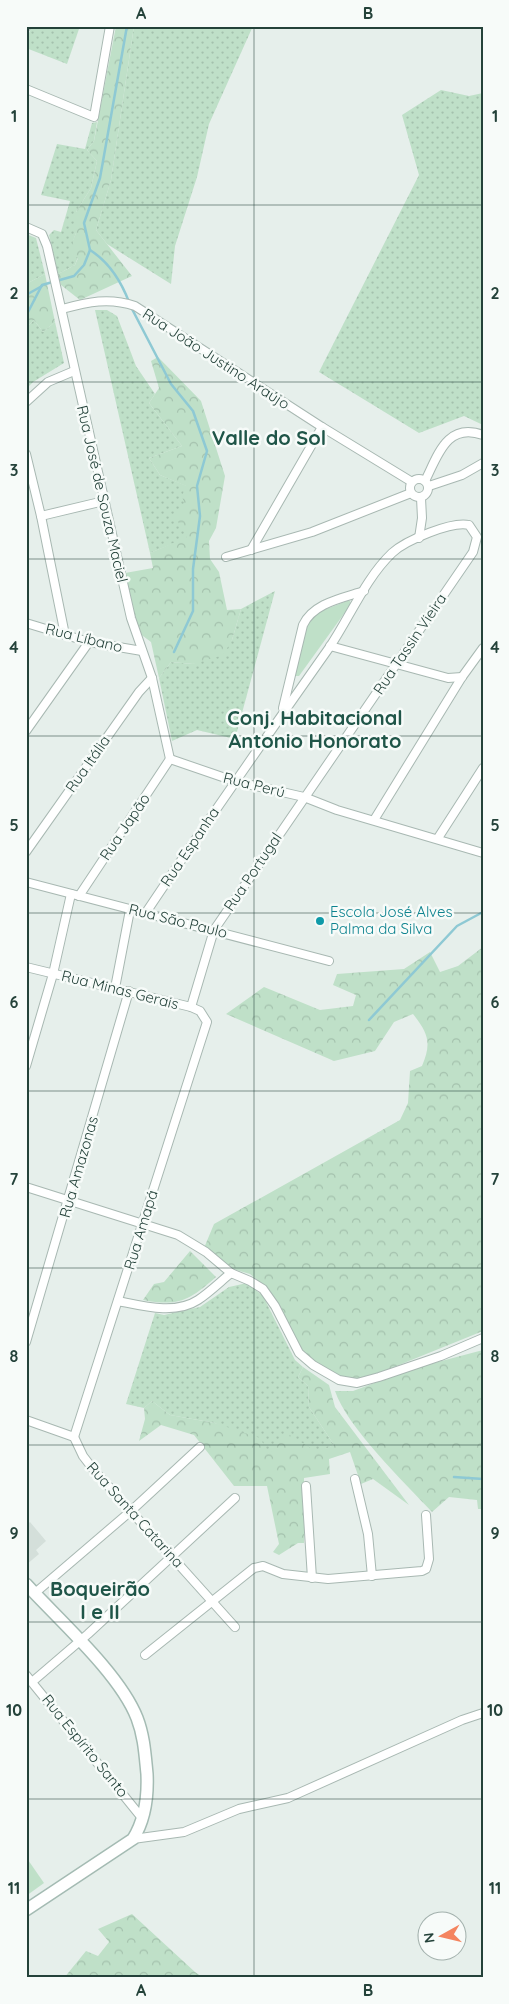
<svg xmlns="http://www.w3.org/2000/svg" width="509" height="2004" font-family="Quicksand,sans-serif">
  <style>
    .built { fill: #d4dfda }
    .grass { fill: url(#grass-dots) }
    .forest { fill: url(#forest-crowns) }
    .park { fill: #bfe0c8 }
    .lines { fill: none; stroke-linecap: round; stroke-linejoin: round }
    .stream { stroke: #8ec9d4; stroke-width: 2.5 }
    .street-casing { stroke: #a8b8b2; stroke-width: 10 }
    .secondary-casing { stroke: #a4bbb3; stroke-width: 14 }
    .street { stroke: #fff; stroke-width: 8 }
    .secondary { stroke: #fff; stroke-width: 11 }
    .grid { fill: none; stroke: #24423a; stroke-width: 1; stroke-opacity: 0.55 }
    .culture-dot { fill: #0f9aa8; stroke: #f7fbf9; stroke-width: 2 }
    .labels { text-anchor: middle; stroke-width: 5; stroke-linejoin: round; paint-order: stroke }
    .street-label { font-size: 15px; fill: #24423a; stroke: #f7fbf9 }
    .culture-label { font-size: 15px; fill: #0d838f; stroke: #f7fbf9; text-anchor: start }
    .district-label { font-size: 20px; font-weight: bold; fill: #1f5548; stroke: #f7fbf9 }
    .neatline { fill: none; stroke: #24423a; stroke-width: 2 }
    .grid-label { font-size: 16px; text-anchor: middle; font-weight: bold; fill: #24423a }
  </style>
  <defs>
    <pattern id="grass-dots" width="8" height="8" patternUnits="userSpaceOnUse" patternTransform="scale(1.25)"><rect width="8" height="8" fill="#bfe0c8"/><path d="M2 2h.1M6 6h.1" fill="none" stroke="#a4c1ad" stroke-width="1.8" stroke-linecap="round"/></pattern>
    <pattern id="forest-crowns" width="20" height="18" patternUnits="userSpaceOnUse" patternTransform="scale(1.25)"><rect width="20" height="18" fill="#bfe0c8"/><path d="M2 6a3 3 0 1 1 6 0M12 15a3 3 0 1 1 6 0" fill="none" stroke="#a4c1ad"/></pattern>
  </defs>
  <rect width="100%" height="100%" fill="#e6efeb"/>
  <polygon class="built" points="30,1522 46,1541 36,1550 39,1554 26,1565 26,1525"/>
  <g class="grass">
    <polygon points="32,26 80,26 67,64 26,48 26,40"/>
    <polygon points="134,26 253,26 209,124 197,177 175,246 171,284 107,244 96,230 111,180"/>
    <polygon points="441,90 469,96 483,93 483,425 464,416 419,433 319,372 419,175 402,115"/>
    <polygon points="97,122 94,141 87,150 97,161 91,188 76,212 76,233 69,252 78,257 75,265 58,274 49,235 54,230 61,232 70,201 41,195 57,144 85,149 92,123"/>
    <polygon points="26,234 36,238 45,274 26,284"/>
    <polygon points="95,310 107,310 117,316 136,366 155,394 149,403 182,446 149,458 160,475 187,486 187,538 150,553"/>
    <polygon points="34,320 43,332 55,322 64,363 33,382 26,389 26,328"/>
    <polygon points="275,591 235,739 197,730 172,741 159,678 171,662 193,664 232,640 241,609"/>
    <polygon points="247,1283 263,1296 295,1360 303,1367 298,1377 308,1386 309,1407 334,1445 317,1453 269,1454 215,1423 170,1415 152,1401 144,1408 126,1404 155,1313 164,1315 200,1307 229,1287"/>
  </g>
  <g class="forest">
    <polygon points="116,26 134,26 111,180 96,230 132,276 80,300 61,285 58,274 75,265 78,258 68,252 76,233 76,212 91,188 97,161 87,150 94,141"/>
    <polygon points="45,274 55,322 43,332 34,320 26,328 26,284"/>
    <polygon points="158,357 201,401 225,476 216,528 209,541 210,559 219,572 227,610 241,609 232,640 223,655 193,664 171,662 159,678 151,642 139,633 125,573 153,568 150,553 187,537 174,515 185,506 182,496 186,486 160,475 149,458 182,446 149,403 159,388 151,361"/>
    <path d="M483,947V1331L367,1378L354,1379L339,1376L302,1355L270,1291L250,1274L226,1267L204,1248L214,1224L400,1120L408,1103L410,1071L422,1066C432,1043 428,1033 413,1014L394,1022L375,1051L334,1061L226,1014L264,987L320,1010L353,1006L356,995L333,985L337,974L404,969L430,952L440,972L458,966Z"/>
    <path d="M190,1251L216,1277C190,1300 179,1307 143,1300L154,1284L164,1282Z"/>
    <path d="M483,1350V1509H478L477,1500L449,1497L432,1512C404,1482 347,1427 335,1391H353L415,1368Z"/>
    <polygon points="303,1367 329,1385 335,1407 409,1505 373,1479 361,1484 350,1452 329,1459 330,1474 304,1478 304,1543 298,1543 279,1555 273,1552 279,1544 267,1486 234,1486 194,1435 161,1425 139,1441 145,1419 144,1408 152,1401 170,1415 215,1423 260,1438 269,1454 288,1434 317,1452 334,1445 309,1407 308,1386 298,1377"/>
    <polygon points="132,1914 195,1972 204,1978 64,1978 86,1951 98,1956 109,1942 98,1929"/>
  </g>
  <g class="park">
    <polygon points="347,601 350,601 351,604 299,676 294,676 307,620 311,615"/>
    <polygon points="26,1857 44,1883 26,1896"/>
  </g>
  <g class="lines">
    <g class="stream">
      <path d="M90,250C109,262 121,281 129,302"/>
      <polyline points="26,295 42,286"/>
      <polyline points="131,307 171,384 193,411 207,451 197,486 200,516 193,569 193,611 174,652"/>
      <polyline points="26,316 42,285 74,276 84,265 90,250 84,223 100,178 127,26"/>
      <polyline points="369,1020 457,926 483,912"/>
      <polyline points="454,1477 483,1479"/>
    </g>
    <defs>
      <g id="street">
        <polyline points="26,27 27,26"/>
        <polyline points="26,89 94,117 110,26"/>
        <polyline points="26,227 42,234 47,246 131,618 152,678 170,759"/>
        <path d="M62,309C88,302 109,297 135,306L322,427L412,482"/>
        <polyline points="26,402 48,382 74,371"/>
        <polyline points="26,454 41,516 65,635"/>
        <circle cx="419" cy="488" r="9"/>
        <path d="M425,481C438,455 447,422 483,435"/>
        <polyline points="429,486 462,475 483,463"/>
        <polyline points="41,516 104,501"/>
        <polyline points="419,538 422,518 421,498"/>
        <polyline points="251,550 322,427"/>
        <polyline points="226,557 312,532 411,493"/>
        <polyline points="26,623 89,642 142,651"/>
        <polyline points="330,646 448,678 462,677"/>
        <path d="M283,708L303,625C313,603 343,598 364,591"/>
        <polyline points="26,731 89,642"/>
        <polyline points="170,759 234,781 304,797 337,810 483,853"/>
        <polyline points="374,820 462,677 483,648"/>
        <polyline points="438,838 483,768"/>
        <polyline points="26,852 139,692 152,678"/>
        <polyline points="26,882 329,961"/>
        <polyline points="79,896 170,759"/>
        <path d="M145,914C205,824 267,736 329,648C350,617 365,579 392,553C406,540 452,521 469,525L477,537L473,552L214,930L191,1007"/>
        <polyline points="26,967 191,1007 200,1011 207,1022 74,1437"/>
        <polyline points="115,988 130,910"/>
        <polyline points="26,1066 53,974 71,894"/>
        <polyline points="26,1187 178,1235 206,1252 231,1273 250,1281 263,1289 275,1306 299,1353 313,1365 339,1380 357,1383 379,1377 441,1356 483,1338"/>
        <path d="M118,1301C143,1306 175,1315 198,1300C210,1292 220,1282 231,1273"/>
        <polyline points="26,1342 129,991"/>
        <polyline points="26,1420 74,1437 83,1456 93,1469 235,1627"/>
        <polyline points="355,1479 368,1534 372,1576"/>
        <polyline points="306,1486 312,1578"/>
        <polyline points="35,1593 132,1510 200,1447"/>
        <polyline points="145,1655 254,1568 263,1566 283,1574 328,1579 422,1571 426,1569 429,1559 426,1515"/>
        <polyline points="26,1675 142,1818"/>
        <polyline points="32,1682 88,1634 235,1498"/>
        <polyline points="133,1839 184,1832 239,1809 288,1798 462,1720 483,1713"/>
      </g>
      <path id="secondary" d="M26,1584C59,1620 120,1674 137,1718C144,1736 145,1754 147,1774C148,1796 145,1820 133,1839L26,1910"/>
    </defs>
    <use href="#street" class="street-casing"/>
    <use href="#secondary" class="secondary-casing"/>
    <use href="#street" class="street"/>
    <use href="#secondary" class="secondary"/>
  </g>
  <path class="grid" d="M254,26V1978M26,205H483M26,382H483M26,559H483M26,736H483M26,913H483M26,1091H483M26,1268H483M26,1445H483M26,1622H483M26,1799H483"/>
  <circle class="culture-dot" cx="320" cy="921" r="5"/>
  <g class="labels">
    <g class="street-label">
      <text transform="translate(216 359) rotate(33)" y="5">Rua João Justino Araújo</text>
      <text transform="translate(102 494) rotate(77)" y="5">Rua José de Souza Maciel</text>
      <text transform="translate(84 638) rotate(14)" y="5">Rua Líbano</text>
      <text transform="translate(410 644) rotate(-56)" y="5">Rua Tassin Vieira</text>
      <text transform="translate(88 764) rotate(-55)" y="5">Rua Itália</text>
      <text transform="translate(254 785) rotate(14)" y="5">Rua Perú</text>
      <text transform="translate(125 827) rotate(-56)" y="5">Rua Japão</text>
      <text transform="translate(190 847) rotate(-56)" y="5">Rua Espanha</text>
      <text transform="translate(253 872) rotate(-56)" y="5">Rua Portugal</text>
      <text transform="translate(178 921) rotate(14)" y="5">Rua São Paulo</text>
      <text transform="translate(120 990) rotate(14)" y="5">Rua Minas Gerais</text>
      <text transform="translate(79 1167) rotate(-74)" y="5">Rua Amazonas</text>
      <text transform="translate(141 1230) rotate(-73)" y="5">Rua Amapá</text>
      <text transform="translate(135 1515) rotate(48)" y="5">Rua Santa Catarina</text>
      <text transform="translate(85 1746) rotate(51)" y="5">Rua Espírito Santo</text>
    </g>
    <g class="culture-label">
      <text x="330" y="917">Escola José Alves<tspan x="330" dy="17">Palma da Silva</tspan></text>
    </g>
    <g class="district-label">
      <text x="269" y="445">Valle do Sol</text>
      <text x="315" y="725">Conj. Habitacional<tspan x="315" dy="23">Antonio Honorato</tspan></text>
      <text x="100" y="1596">Boqueirão<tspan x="100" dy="23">I e II</tspan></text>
    </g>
  </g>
  <rect width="509" height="2004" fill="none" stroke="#f7fbf9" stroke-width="55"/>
  <g transform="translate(442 1936) rotate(262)"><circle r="24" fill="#f7fbf9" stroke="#a3b1ad"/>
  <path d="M0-4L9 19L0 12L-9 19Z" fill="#f4845f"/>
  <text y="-8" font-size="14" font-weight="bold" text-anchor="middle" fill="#24423a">N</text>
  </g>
  <rect x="28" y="28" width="454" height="1948" class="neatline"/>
  <g class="grid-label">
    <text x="141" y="19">A</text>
    <text x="368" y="19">B</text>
    <text x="14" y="122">1</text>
    <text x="495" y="122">1</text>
    <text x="14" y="299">2</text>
    <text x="495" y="299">2</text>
    <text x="14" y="476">3</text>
    <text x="495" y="476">3</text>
    <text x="14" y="653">4</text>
    <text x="495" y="653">4</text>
    <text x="14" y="831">5</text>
    <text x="495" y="831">5</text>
    <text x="14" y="1008">6</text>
    <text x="495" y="1008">6</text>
    <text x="14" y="1185">7</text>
    <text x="495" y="1185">7</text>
    <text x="14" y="1362">8</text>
    <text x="495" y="1362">8</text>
    <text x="14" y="1539">9</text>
    <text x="495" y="1539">9</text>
    <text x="14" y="1716">10</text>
    <text x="495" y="1716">10</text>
    <text x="14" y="1894">11</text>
    <text x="495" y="1894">11</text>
    <text x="141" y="1996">A</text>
    <text x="368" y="1996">B</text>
  </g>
</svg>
